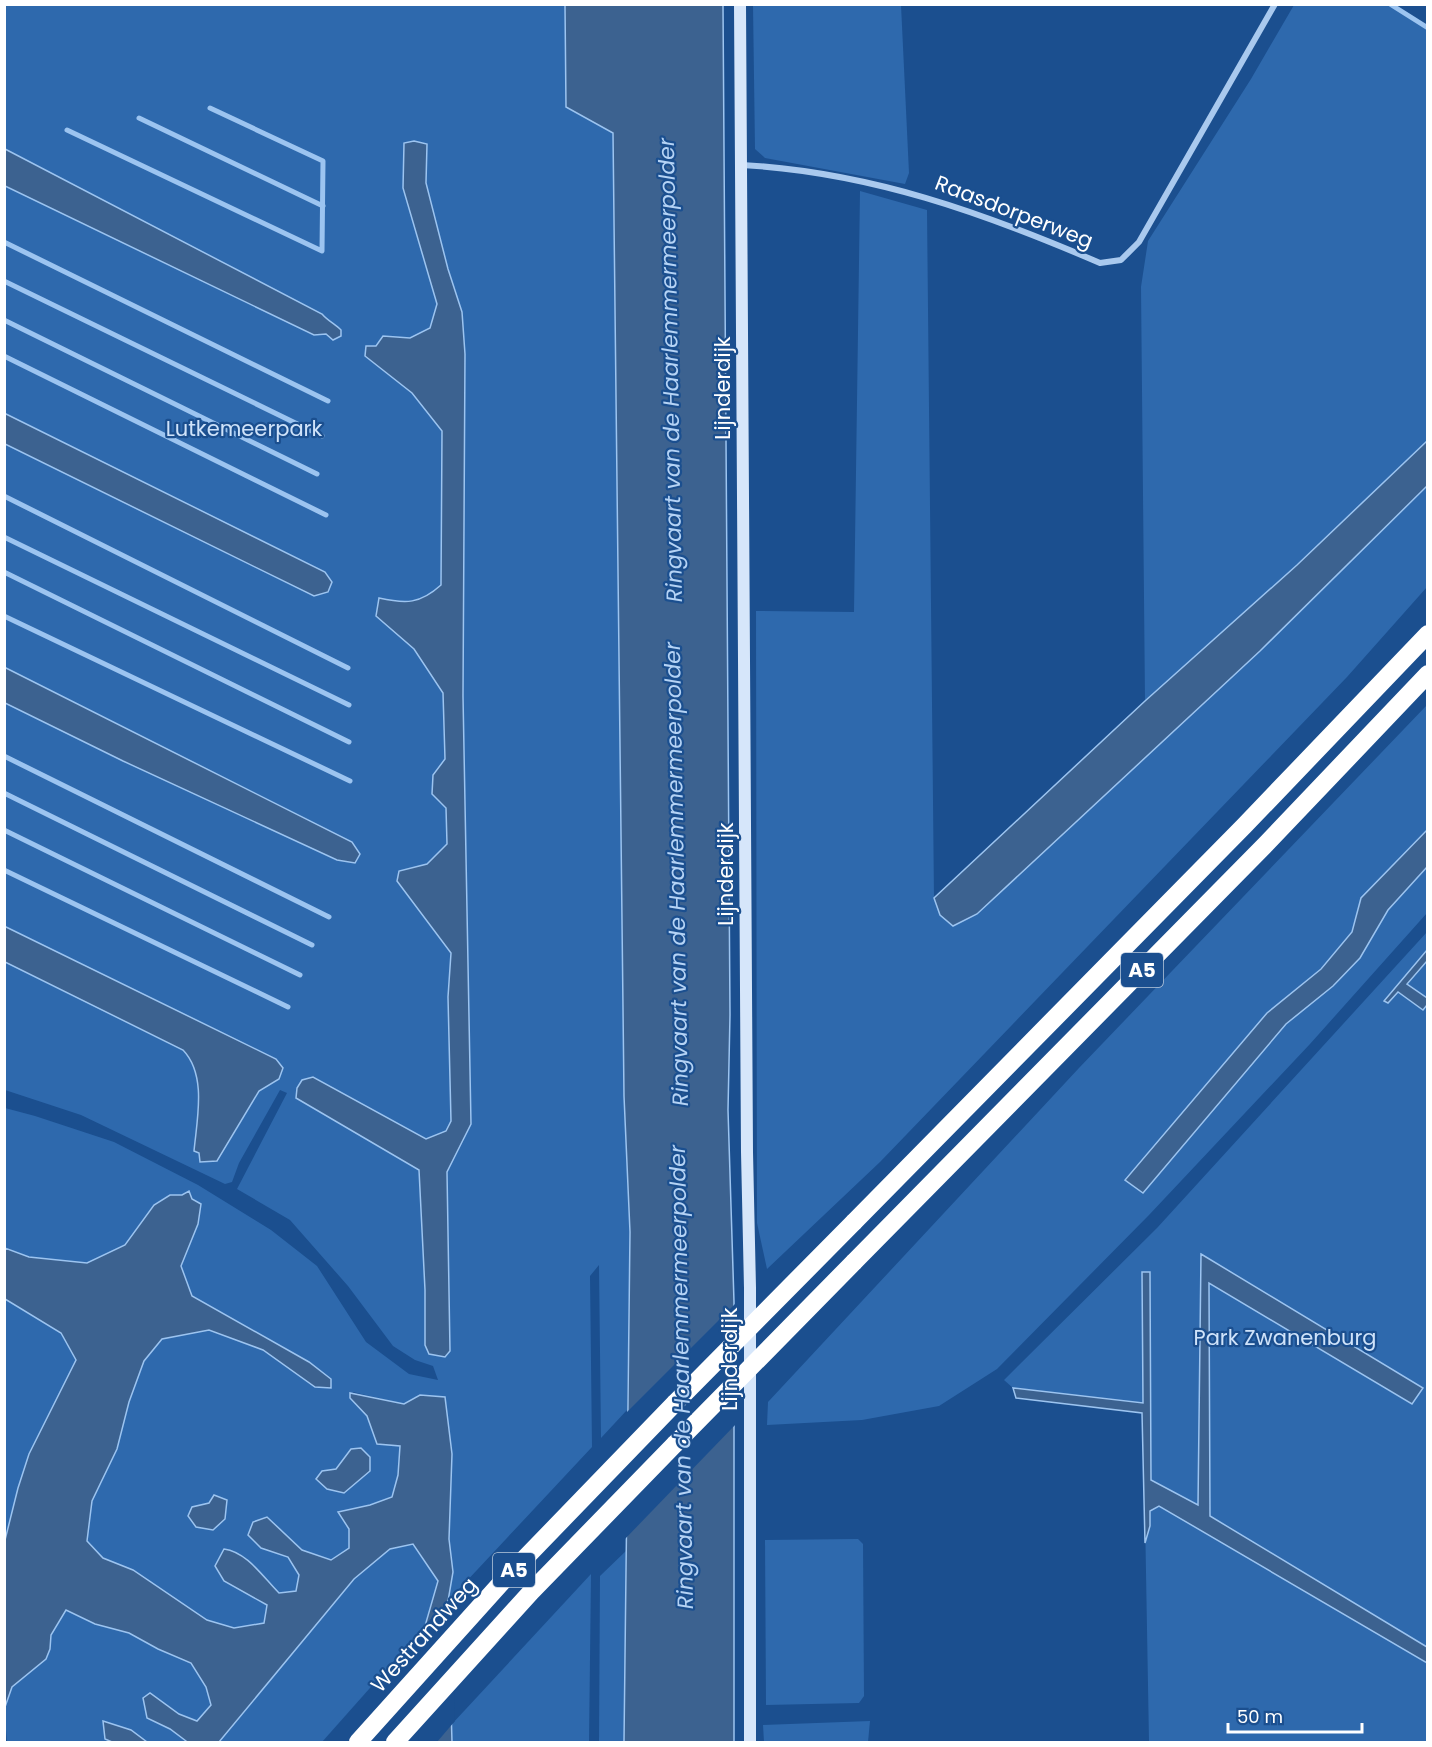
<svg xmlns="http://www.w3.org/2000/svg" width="1432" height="1747" font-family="Poppins,sans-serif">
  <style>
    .green { fill: #2e69ad; fill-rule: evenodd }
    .water { fill: #3c6290; stroke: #9cc4f0; stroke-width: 1.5 }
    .pier { fill: #1b4f8f }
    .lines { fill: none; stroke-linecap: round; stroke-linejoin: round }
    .stream { stroke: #9cc4f0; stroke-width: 5 }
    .street { stroke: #a9c9ee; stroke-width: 6 }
    .secondary { stroke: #d6e6fa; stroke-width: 12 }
    .highway { stroke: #fff; stroke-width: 18 }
    .highway-bridge { stroke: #fff; stroke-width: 18 }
    .labels { text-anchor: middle; stroke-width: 4.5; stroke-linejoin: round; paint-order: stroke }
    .shield { fill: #1b4f8f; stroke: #bbcadd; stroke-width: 1.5 }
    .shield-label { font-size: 20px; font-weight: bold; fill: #fff }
    .street-label { font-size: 21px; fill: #fff; stroke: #1b4f8f }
    .park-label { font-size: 21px; fill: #cfe3fa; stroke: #1b4f8f }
    .water-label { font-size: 22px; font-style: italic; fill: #b5d3f5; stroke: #1b4f8f }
  </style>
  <rect width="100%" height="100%" fill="#1b4f8f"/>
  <g class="green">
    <path d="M5,5H565L566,107L613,133L624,1096L630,1232L627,1410L601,1438L599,1265L590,1276L592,1447L448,1601L453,1572L449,1539L452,1454L445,1397L420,1395L404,1404L353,1392L350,1398L367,1416L377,1444L400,1445L398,1475L392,1497L370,1505L338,1513L349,1529V1548L331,1560L302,1550L285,1534L261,1548L288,1557L299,1575L296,1591L279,1593L246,1558L248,1594L267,1605L264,1623L234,1628L207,1620L133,1570L103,1558L87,1541L92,1501L117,1449L129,1402L144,1361L162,1339L209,1329L263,1350L315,1387L309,1362L192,1296L181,1266L198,1224L182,1195H170L154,1205L125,1246L87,1263L29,1257L5,1248V1108L35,1116L114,1142L198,1185L271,1230L317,1266L366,1342L409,1374L438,1380L433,1366L415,1360L393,1346L348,1286L290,1220L237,1189L287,1093L280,1090L239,1163L232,1182L225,1184L81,1115L5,1090V962L184,1050C207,1076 197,1119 194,1151L200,1153L201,1162L218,1161L259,1091L5,937ZM414,141L427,144L426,183L448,269L462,312L463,328ZM468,1123L464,1140L447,1172L450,1350L445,1357L425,1345V1290L419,1170ZM336,1469L327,1489L322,1471Z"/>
    <polygon points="753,5 901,5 909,173 905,184 765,158 755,149"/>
    <polygon points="1294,5 1389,5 1427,28 1427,441 1297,565 1145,701 1141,287 1148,241 1251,79"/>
    <polygon points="860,191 927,210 934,898 940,915 1260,651 1427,486 1427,587 1347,677 880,1162 767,1269 757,1223 756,611 854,612"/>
    <polygon points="1427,705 1427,830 1361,898 1352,932 1320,969 1267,1013 1126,1181 1143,1193 1286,1024 1333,986 1360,958 1388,910 1427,867 1427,913 1310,1044 1149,1215 997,1369 939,1406 862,1420 767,1425 768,1402 1079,1068"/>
    <polygon points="1427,932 1427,1742 1149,1742 1143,1403 1013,1388 1004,1380 1157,1228"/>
    <polygon points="5,1299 61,1333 76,1360 18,1488 5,1540"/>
    <polygon points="858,1539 863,1544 864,1696 859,1703 766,1705 765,1540"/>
    <polygon points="414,1544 438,1581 425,1626 322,1742 219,1742 354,1579 390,1549"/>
    <polygon points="627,1550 624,1742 599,1742 600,1576"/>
    <polygon points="591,1574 589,1742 452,1742 452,1724"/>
    <polygon points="66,1610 95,1624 129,1633 158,1649 191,1663 206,1687 211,1705 197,1721 179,1714 150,1693 147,1718 170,1729 186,1741 185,1742 147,1742 131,1730 105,1739 112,1742 7,1742 4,1707 12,1687 46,1659 50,1649 51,1635"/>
    <polygon points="870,1721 868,1742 764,1742 763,1725"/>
  </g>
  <g class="water">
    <polygon points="565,5 723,5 730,1015 728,1110 734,1302 734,1742 624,1742 630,1232 624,1096 613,133 566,107"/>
    <path d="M414,141L427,144L426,183L448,269L462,312L465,354L463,696L471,1124L447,1172L450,1351L445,1357L429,1354L425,1345V1290L419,1170L296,1098L297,1088L302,1080L313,1077L426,1139L446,1131L451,1121L448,997L451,953L397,881L399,871L427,864L447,844L446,808L432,794L433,775L445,759L443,693L414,649L376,616L379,598C406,604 420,604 441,585L442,431L412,393L365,356L366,346H376L383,336L410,338L430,328L437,304L403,188L404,143Z"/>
    <path d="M5,149L322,314C328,321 335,324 341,330V336L333,340L326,334L314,335L5,186Z"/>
    <polygon points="4,413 325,572 332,582 328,592 314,596 5,444"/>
    <polygon points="1427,441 1427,486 1260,651 977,914 953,926 940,915 934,898 1145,701 1297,565"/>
    <polygon points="4,667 352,842 360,854 355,863 337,860 123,761 5,703"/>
    <polygon points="1427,830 1427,867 1388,910 1360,958 1333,986 1286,1024 1143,1193 1125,1180 1267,1013 1321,969 1352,932 1361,898"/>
    <path d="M4,926L276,1059L283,1068L279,1079L259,1091L217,1161L200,1162L199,1153L194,1151C197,1119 207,1075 183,1050L5,962Z"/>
    <polygon points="1427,950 1427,961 1407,984 1427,998 1427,1005 1423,1010 1398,992 1388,1003 1384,1001"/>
    <path d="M189,1191L192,1199L201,1204L198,1224L181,1266L192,1296L309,1362L331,1379V1388L315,1387L263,1350L209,1330L162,1339L144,1361L129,1402L117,1449L92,1501L87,1541L103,1558L133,1570L207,1620L234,1628L264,1623L267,1605L224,1581L215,1566L224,1549C247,1552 263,1577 279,1593L296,1591L299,1575L288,1557L261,1548L248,1535L253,1522L267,1517L302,1550L331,1560L349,1548V1529L338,1512L370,1505L392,1497L398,1475L400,1446L377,1444L367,1416L350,1398V1393L404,1404L420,1395L445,1397L452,1454L449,1539L453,1572L448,1601L452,1742H421L425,1626L438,1581L413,1544L390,1549L354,1579L219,1742H185L186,1741L170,1729L147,1718L143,1698L150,1693L179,1714L197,1721L211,1705L206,1687L191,1663L158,1649L129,1633L95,1624L66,1610L51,1635L50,1649L46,1659L12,1687L5,1707V1540L18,1488L29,1454L76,1360L61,1333L5,1299V1248L29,1257L87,1263L125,1245L154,1205L170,1195H182Z"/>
    <polygon points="1201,1254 1423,1388 1412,1404 1209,1283 1210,1516 1427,1647 1427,1663 1159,1506 1150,1511 1150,1526 1145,1543 1142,1413 1016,1398 1013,1388 1143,1403 1142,1272 1150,1272 1151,1480 1198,1505"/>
    <polygon points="361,1448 370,1457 370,1471 344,1493 327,1489 316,1479 322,1471 336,1469 351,1449"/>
    <polygon points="214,1495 227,1500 225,1519 213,1530 196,1527 188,1516 192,1507 209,1503"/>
    <polygon points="103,1721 131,1730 147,1742 112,1742 105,1739"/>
  </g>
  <g class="pier">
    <polygon points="737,1302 737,1423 624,1540 624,1415"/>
    <polygon points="452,1597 455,1721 437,1742 418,1742 421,1629"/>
  </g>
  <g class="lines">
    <g class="stream">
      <polyline points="1390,4 1428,28"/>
      <polyline points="139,118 323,206"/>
      <polyline points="67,130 322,251 323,161 210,108"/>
      <polyline points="4,242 328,401"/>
      <polyline points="4,281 322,436"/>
      <polyline points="4,320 317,474"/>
      <polyline points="4,356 326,515"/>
      <polyline points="4,496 348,668"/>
      <polyline points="4,537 349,705"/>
      <polyline points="4,572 349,742"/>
      <polyline points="4,616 350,781"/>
      <polyline points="4,756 329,917"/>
      <polyline points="4,793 312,945"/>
      <polyline points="4,830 300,975"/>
      <polyline points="4,870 288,1007"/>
    </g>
    <path class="street" d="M742,165C870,172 984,213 1100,263L1121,260L1139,242L1275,4"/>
    <polyline class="secondary" points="740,4 747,1152 750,1288 750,1742"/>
    <g class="highway">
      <polyline points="854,1222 1244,826 1428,634"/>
      <polyline points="854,1262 1266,844 1428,674"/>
      <polyline points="358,1742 502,1582 675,1403"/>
      <polyline points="395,1742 531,1592 675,1444"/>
    </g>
    <g class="highway-bridge">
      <polyline points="675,1403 854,1222"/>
      <polyline points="675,1444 854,1262"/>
    </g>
  </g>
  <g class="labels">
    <g class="shield">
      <rect x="1121" y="953" width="42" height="34" rx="4.5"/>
      <rect x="493" y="1553" width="42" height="34" rx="4.5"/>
    </g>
    <g class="shield-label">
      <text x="1142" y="977">A5</text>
      <text x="514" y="1577">A5</text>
    </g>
    <g class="street-label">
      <text transform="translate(1014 212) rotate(21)" y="7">Raasdorperweg</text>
      <text transform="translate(723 388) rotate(-90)" y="7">Lijnderdijk</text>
      <text transform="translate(726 874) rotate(-90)" y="7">Lijnderdijk</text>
      <text transform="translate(730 1359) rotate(-90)" y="7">Lijnderdijk</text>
      <text transform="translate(424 1635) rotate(-48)" y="7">Westrandweg</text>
    </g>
    <g class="park-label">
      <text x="244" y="436">Lutkemeerpark</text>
      <text x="1285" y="1345">Park Zwanenburg</text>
    </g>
    <g class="water-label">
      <text transform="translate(670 370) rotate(-91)" y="8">Ringvaart van de Haarlemmermeerpolder</text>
      <text transform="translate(676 874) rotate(-91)" y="8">Ringvaart van de Haarlemmermeerpolder</text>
      <text transform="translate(681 1377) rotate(-91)" y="8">Ringvaart van de Haarlemmermeerpolder</text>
    </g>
  </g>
  <rect width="1432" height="1747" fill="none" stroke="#ffffff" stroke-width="12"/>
  <path d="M1228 1723v9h134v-9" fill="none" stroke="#ffffff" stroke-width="3"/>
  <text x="1237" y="1723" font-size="18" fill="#ffffff" stroke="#1b4f8f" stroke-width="4.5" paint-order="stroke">50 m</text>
</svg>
